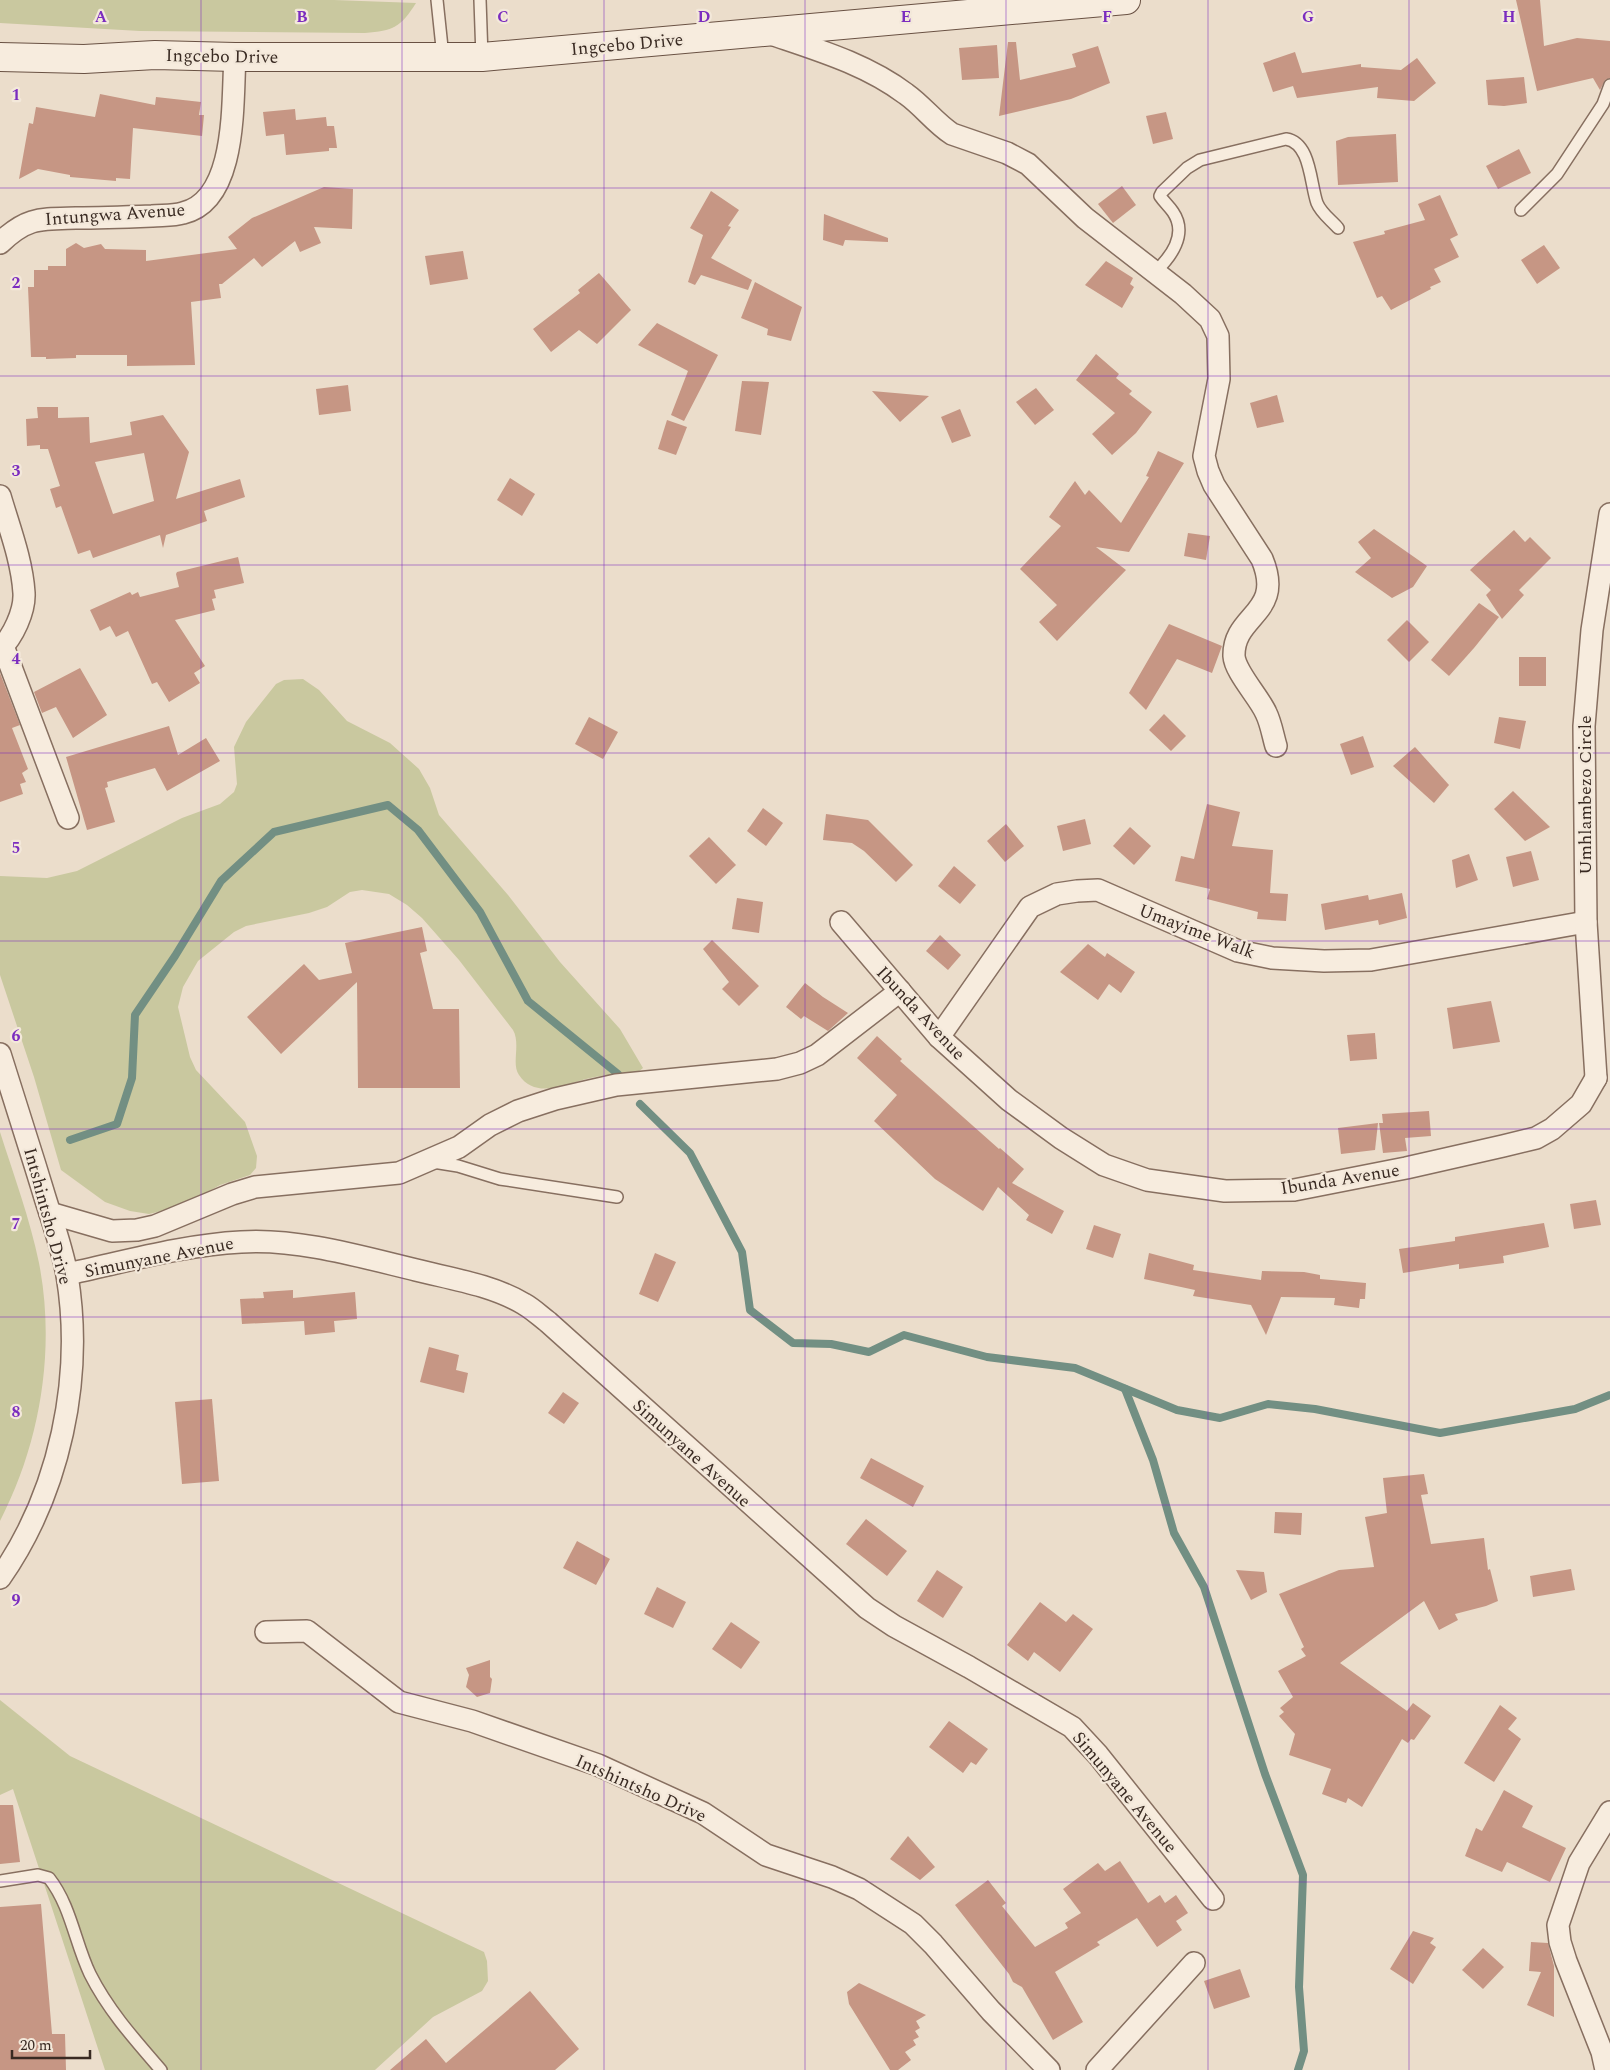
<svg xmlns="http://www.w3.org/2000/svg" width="1610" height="2070" font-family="Spectral,serif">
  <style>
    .green { fill: #c9c89f }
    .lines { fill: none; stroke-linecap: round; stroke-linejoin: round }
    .stream { stroke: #728f83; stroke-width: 8 }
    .building { fill: #c69684; fill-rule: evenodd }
    .lane-casing { stroke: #876f60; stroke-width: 14 }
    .street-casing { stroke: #876f60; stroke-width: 24 }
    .secondary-casing { stroke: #695143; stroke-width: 30 }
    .lane { stroke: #f7ecde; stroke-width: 11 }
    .street { stroke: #f7ecde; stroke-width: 21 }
    .secondary { stroke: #f7ecde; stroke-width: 28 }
    .grid { fill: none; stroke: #7b2cbf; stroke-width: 1; stroke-opacity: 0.55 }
    .labels { text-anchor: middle; stroke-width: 4.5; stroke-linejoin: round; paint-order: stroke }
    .street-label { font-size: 18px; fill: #392a22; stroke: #f3e8da }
    .grid-label { font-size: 16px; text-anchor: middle; font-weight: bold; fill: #7b2cbf; stroke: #f3e8da; stroke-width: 4.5; stroke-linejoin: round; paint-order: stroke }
  </style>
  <rect width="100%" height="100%" fill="#ebddcb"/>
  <g class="green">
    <path d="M0,0H334L416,3C401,27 393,31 365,33L140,31L0,23Z"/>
    <path d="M303,679L319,690L347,721L390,743L419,769L430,788L439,815L508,895L560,962L620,1029L643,1068L638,1072C624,1074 609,1074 595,1077C571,1081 537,1102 519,1075C511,1064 521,1044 513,1030L459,960L422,918L407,905L389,894L362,890L350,892L327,907L309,913L246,926L234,932L198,961L183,987L178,1007L190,1057L196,1070L245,1122L257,1156L256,1168L250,1175L220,1185L182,1206L149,1214L130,1211L105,1202L61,1170L34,1077L0,975V876L47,878L77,871L182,818L220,804L234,792L237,784L234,747L246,722L276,684L284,680Z"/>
    <path d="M0,1132C14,1176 30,1219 39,1263C56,1350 40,1444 0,1521Z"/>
    <polygon points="0,1700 70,1756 484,1952 487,1961 488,1981 482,1991 433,2017 375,2070 105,2070 13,1789 0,1795"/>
  </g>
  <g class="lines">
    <g class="stream">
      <polyline points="640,1104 690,1153 742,1252 750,1310 793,1343 831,1344 869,1352 904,1335 987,1357 1075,1368 1177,1410 1220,1418 1268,1404 1315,1409 1440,1433 1575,1409 1610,1395"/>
      <polyline points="70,1140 117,1124 132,1078 135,1015 175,956 221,881 274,832 388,805 418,830 480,912 528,1001 618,1074"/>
      <polyline points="1125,1389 1153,1460 1174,1533 1204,1587 1265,1774 1303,1875 1299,1987 1304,2051 1298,2070"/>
    </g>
  </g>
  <g class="building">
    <polygon points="1516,0 1540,0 1544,46 1577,38 1610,41 1610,78 1605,80 1600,90 1593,78 1537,91"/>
    <polygon points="1008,42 1016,42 1020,80 1076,67 1072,54 1098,46 1110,83 1071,99 999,116"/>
    <polygon points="997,45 999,78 962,80 959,48"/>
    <polygon points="1295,52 1302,73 1361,64 1361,67 1401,70 1417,58 1436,83 1414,101 1377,98 1378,87 1297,98 1293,86 1273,92 1263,63"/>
    <polygon points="1524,77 1527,103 1504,106 1488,105 1486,80"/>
    <polygon points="100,94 155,105 156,97 201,102 199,115 204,115 202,136 133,128 130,179 116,178 116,181 70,177 70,175 38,169 19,179 29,123 33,124 36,107 95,117"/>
    <polygon points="295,109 296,120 326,117 327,126 334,126 337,148 329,148 329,151 286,155 284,134 266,136 263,112"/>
    <polygon points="1166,112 1173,139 1153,144 1146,116"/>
    <polygon points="1396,134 1398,182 1338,185 1336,141 1348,137"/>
    <polygon points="1519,149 1531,173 1498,189 1486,166"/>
    <polygon points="1122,186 1136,205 1113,223 1098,204"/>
    <polygon points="324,187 353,189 352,229 314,227 321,243 300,252 295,241 262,267 254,258 222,284 219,284 221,298 191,302 195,365 127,366 127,355 76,355 76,358 46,359 46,357 31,357 28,287 34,287 34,270 48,270 48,266 66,266 66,249 76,243 84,248 101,244 105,249 146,250 146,261 237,249 228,237 252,218"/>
    <polygon points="711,191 739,210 728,226 731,227 711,258 752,280 748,290 701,275 695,285 688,282 703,235 690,228"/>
    <polygon points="1440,195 1458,235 1450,239 1459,257 1434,269 1441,282 1430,287 1431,289 1391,310 1382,296 1377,298 1353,242 1385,234 1384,231 1425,220 1418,204"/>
    <polygon points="824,214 888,238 888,242 845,240 843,246 823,240"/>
    <polygon points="1544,245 1560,268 1537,284 1521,260"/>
    <polygon points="463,251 468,279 430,285 425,256"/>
    <polygon points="1106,261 1133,278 1130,284 1134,287 1122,308 1085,285"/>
    <polygon points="599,273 631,310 597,344 579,330 551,352 533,329 580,293 578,290"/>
    <polygon points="755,282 802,307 791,341 767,335 768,329 741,318"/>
    <polygon points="657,323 718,355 684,421 671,415 688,371 638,345"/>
    <polygon points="1096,354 1119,374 1116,378 1132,391 1129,394 1152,412 1136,433 1112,455 1092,434 1115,413 1076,380"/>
    <polygon points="742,381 769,382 761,435 735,431"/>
    <polygon points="348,385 351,411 319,415 316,389"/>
    <polygon points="1036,388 1054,410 1035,425 1016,402"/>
    <polygon points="872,391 929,396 900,422"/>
    <polygon points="1277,395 1284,422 1257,428 1250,403"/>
    <path d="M37,407H58V418L89,417L90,443L132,435L130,422L163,415L189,452L176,499L240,479L245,497L204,511L207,521L166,535L163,548L160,535L93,558L90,550L78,554L61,506L56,508L50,489L60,486L48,449H40V445L27,446L26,419L38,418ZM144,453L154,501L113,514L95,462Z"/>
    <polygon points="960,409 971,436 952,443 941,417"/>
    <polygon points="667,420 687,427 676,455 658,449"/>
    <polygon points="1158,451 1184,463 1129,552 1096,547 1126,570 1057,641 1039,622 1057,605 1020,569 1061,526 1049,517 1075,481 1085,495 1089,490 1121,523 1149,477 1146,476"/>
    <polygon points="510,478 535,494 522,516 497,500"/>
    <polygon points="1374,529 1427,566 1413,587 1392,598 1355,572 1371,558 1358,542"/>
    <polygon points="1514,530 1525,542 1530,537 1551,558 1519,590 1524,595 1502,619 1486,595 1491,590 1470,570"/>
    <polygon points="1188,533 1210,536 1206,560 1184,556"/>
    <polygon points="238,557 244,583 214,590 216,598 212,599 215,610 175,620 205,666 194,673 200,683 169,702 157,682 152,684 128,631 116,637 110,626 100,631 90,610 130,592 132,595 138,592 140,597 179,587 176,574 177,572"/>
    <polygon points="1479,603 1499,617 1474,648 1449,676 1431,660"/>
    <polygon points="1407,620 1429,642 1409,662 1387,640"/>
    <polygon points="1169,624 1222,646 1212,673 1177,659 1146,710 1129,693"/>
    <rect x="1519" y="657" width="27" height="29"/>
    <polygon points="80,668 107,715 73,738 56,707 42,713 34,692"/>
    <polygon points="0,673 20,725 12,728 28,769 22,773 26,782 20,784 23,794 0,802"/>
    <polygon points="1164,714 1186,736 1171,751 1149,730"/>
    <polygon points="589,717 618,732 603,759 575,744"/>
    <polygon points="1499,717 1526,721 1520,749 1494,743"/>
    <polygon points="169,726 178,755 206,738 220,761 167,791 155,768 107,782 108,787 105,788 115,822 87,830 66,757"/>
    <polygon points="1363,736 1374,767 1351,775 1340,744"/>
    <polygon points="1415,747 1449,785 1434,803 1393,766"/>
    <polygon points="1513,791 1550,827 1525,841 1494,809"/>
    <polygon points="1207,804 1240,812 1232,846 1273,850 1270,893 1288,894 1286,921 1257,919 1258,912 1207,899 1210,889 1175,881 1181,856 1194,859"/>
    <polygon points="763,808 783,823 766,846 747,831"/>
    <polygon points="826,814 868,820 913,865 896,882 864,851 852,843 823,840"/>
    <polygon points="1085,819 1091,844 1063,851 1057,826"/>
    <polygon points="1006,824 1024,846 1005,862 987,841"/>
    <polygon points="1130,827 1151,846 1134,865 1113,846"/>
    <polygon points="709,837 736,865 716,884 689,856"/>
    <polygon points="1531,851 1539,880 1513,887 1506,857"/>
    <polygon points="1469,854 1478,880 1456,888 1452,860"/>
    <polygon points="954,866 976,885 960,904 938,886"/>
    <polygon points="1402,893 1407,918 1379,925 1378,920 1325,930 1321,904 1368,895 1369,900"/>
    <polygon points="737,898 763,902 759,933 732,929"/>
    <polygon points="422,927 427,951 420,953 433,1009 459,1009 460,1088 358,1088 357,982 281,1054 247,1017 304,964 319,980 352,973 345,943"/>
    <polygon points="940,935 961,955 948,970 926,951"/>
    <polygon points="712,940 759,986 739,1006 722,989 729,982 703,949"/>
    <polygon points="1088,944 1105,957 1107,953 1135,972 1121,993 1109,984 1098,1000 1060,972"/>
    <polygon points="805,983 823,997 848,1013 828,1031 804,1016 801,1019 786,1007"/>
    <polygon points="1491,1001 1500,1042 1453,1049 1447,1008"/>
    <polygon points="1375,1033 1377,1059 1350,1061 1347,1035"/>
    <polygon points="877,1036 902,1059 900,1061 999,1149 1000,1148 1024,1169 1012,1183 1064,1211 1052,1234 1026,1220 1029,1215 998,1187 983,1211 935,1179 874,1121 897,1095 857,1058"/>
    <polygon points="1429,1111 1431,1136 1405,1138 1407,1151 1383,1153 1379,1123 1383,1123 1382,1114"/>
    <polygon points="1378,1123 1375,1150 1341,1154 1338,1128"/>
    <polygon points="1596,1200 1601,1225 1574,1229 1570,1204"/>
    <polygon points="1544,1223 1549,1247 1503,1256 1504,1263 1459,1269 1459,1264 1403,1273 1399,1249 1455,1241 1455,1237"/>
    <polygon points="1094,1225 1121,1234 1113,1258 1086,1249"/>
    <polygon points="655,1253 676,1262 658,1302 639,1294"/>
    <polygon points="1149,1253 1194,1265 1193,1270 1261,1280 1262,1271 1304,1272 1320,1275 1320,1279 1366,1283 1365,1299 1360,1299 1359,1308 1334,1305 1335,1298 1281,1297 1266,1335 1251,1305 1193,1296 1195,1290 1144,1279"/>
    <polygon points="293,1290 293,1298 355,1292 357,1319 334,1321 335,1332 305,1335 304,1321 242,1324 240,1299 264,1298 263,1292"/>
    <polygon points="429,1347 459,1355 456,1370 468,1373 464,1393 420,1382"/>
    <polygon points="563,1392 579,1403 564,1424 548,1413"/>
    <polygon points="212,1399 219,1481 182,1484 175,1402"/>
    <polygon points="871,1458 924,1486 913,1507 860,1478"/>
    <polygon points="1424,1474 1428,1494 1421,1495 1431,1544 1484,1538 1488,1570 1490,1569 1498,1601 1486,1606 1455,1614 1458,1620 1439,1630 1424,1601 1340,1663 1407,1711 1413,1703 1431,1716 1414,1740 1411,1739 1408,1743 1402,1739 1362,1807 1348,1798 1346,1803 1322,1794 1331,1769 1289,1755 1295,1734 1279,1716 1284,1712 1280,1708 1293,1697 1278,1671 1306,1656 1301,1649 1304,1647 1279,1594 1339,1570 1374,1567 1365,1517 1387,1513 1383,1478"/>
    <polygon points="1275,1512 1302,1513 1301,1535 1274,1533"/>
    <polygon points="866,1519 907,1551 887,1576 846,1544"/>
    <polygon points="577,1541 610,1559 596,1585 563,1568"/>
    <polygon points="1571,1569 1575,1590 1533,1597 1530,1576"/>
    <polygon points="937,1570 963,1587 943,1618 917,1601"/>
    <polygon points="1236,1570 1264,1572 1267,1592 1251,1600"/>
    <polygon points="657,1587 686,1602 673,1628 644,1614"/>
    <polygon points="1040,1602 1066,1622 1073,1614 1093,1629 1060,1672 1034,1652 1028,1661 1007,1645"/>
    <polygon points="731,1622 760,1642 741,1669 712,1649"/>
    <polygon points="490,1660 490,1677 492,1679 490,1693 477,1697 466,1687 469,1675 466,1668"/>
    <polygon points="1500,1705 1517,1718 1508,1729 1521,1739 1494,1782 1464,1763"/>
    <polygon points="949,1721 988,1749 976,1765 971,1762 963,1773 929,1747"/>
    <polygon points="1504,1790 1533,1806 1522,1827 1566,1848 1550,1882 1507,1862 1502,1872 1465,1856 1476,1828 1482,1831"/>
    <polygon points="0,1805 13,1805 20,1862 0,1864"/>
    <polygon points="908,1836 935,1867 920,1880 890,1859"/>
    <polygon points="1120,1861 1148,1903 1160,1895 1165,1903 1176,1895 1188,1913 1176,1921 1182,1930 1157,1947 1137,1918 1097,1942 1100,1945 1055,1972 1083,2022 1053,2040 1022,1987 1013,1982 1009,1974 955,1905 988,1880 1006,1903 1002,1906 1035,1947 1068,1928 1065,1923 1081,1913 1063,1889 1098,1863 1105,1871"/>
    <polygon points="41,1904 52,2034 65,2034 66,2070 0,2070 0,1907"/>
    <polygon points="1413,1931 1434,1938 1430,1943 1436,1947 1413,1984 1390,1969"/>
    <polygon points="1531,1942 1548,1943 1554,1966 1554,2017 1527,2005 1541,1972 1529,1971"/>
    <polygon points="1483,1948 1504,1967 1483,1989 1462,1970"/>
    <polygon points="1240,1969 1250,1997 1214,2009 1204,1981"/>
    <polygon points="859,1983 926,2015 916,2021 920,2028 915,2031 919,2037 913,2040 916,2045 905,2052 911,2060 898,2070 890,2070 849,2004 847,1992"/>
    <polygon points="530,1991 579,2049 555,2070 390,2070 426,2039 446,2063"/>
  </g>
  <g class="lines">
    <defs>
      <g id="lane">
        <polyline points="437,0 443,57"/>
        <polyline points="480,0 482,57"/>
        <polyline points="1521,210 1557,174 1603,104 1610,85"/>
        <path d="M1155,272C1171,257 1188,234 1173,212C1169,206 1164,202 1160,196L1162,192L1187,168L1200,160L1286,139C1311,143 1310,183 1317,203C1321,213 1331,220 1338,228"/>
        <polyline points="433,1162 458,1166 500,1179 617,1197"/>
        <path d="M0,1881L38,1875L49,1878C71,1906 75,1943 90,1974C108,2010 135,2040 161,2070"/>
      </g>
      <g id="street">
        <path d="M771,34C818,50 866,64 906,94C923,106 935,123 952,134L1007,153L1028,164L1085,218L1183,294L1210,319L1218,336L1219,379L1204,456L1208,471L1214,485L1262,559C1285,614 1233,614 1234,656C1235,672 1259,697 1266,713C1271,723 1273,736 1276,746"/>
        <path d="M0,243C27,217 40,219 76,218C102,218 127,217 152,216C162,215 173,216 183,213C238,200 232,101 235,57"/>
        <path d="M0,496C9,527 22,560 24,593C25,611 13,637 0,649"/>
        <polyline points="3,646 68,818"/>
        <polyline points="841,922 939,1037 1009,1100 1061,1138 1104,1165 1147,1180 1225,1191 1294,1190 1406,1168 1503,1146 1536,1138 1552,1129 1581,1104 1596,1078"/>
        <polyline points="939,1037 1030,907 1057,894 1077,891 1098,890 1238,951 1272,958 1324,961 1371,960 1586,922"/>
        <path d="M0,1054C14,1099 29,1145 43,1191C51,1218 62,1247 67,1275C84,1378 60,1492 0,1578"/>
        <polyline points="1596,1078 1586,922 1584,726 1592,630 1610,514"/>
        <polyline points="50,1213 112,1231 137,1230 155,1226 232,1194 255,1187 399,1173 459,1147 490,1125 518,1111 555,1099 616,1085 777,1069 800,1063 817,1055 900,991"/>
        <path d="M67,1274C124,1262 183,1245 241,1242C297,1238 362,1257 416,1270C452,1279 492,1285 524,1304C533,1309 540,1316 548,1322L867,1608L894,1626L969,1667L1072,1727L1098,1755L1213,1899"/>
        <polyline points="266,1632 307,1631 399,1702 472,1721 598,1765 703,1813 766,1855 832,1877 859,1889 913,1924 933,1944 991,2011 1049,2070"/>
        <polyline points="1097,2070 1194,1963"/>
        <polyline points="1606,2070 1602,2052 1566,1961 1560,1942 1558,1925 1579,1863 1610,1812"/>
      </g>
      <polyline id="secondary" points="0,57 84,59 155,55 235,57 482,57 1126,0"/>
    </defs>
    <use href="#lane" class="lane-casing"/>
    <use href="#street" class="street-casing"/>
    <use href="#secondary" class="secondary-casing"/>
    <use href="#lane" class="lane"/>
    <use href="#street" class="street"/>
    <use href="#secondary" class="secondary"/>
  </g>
  <path class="grid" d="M201,0V2070M402,0V2070M604,0V2070M805,0V2070M1006,0V2070M1208,0V2070M1409,0V2070M0,188H1610M0,376H1610M0,565H1610M0,753H1610M0,941H1610M0,1129H1610M0,1317H1610M0,1505H1610M0,1694H1610M0,1882H1610"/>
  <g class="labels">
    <g class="street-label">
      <text transform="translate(627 44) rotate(-5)" y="6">Ingcebo Drive</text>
      <text transform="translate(222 56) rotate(1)" y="6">Ingcebo Drive</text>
      <text transform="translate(115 214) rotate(-4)" y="6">Intungwa Avenue</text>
      <text transform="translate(1585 795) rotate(-90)" y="6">Umhlambezo Circle</text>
      <text transform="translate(1197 931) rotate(21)" y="6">Umayime Walk</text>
      <text transform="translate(921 1013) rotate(47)" y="6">Ibunda Avenue</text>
      <text transform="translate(1340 1179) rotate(-9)" y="6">Ibunda Avenue</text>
      <text transform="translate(48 1216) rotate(75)" y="6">Intshintsho Drive</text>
      <text transform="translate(159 1257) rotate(-11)" y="6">Simunyane Avenue</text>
      <text transform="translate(692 1453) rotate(42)" y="6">Simunyane Avenue</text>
      <text transform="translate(641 1788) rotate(24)" y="6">Intshintsho Drive</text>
      <text transform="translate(1125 1792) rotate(50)" y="6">Simunyane Avenue</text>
    </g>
  </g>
  <g class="grid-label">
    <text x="101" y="22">A</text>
    <text x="302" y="22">B</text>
    <text x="503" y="22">C</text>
    <text x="704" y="22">D</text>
    <text x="906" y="22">E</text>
    <text x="1107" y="22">F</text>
    <text x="1308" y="22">G</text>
    <text x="1509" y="22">H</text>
    <text x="16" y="100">1</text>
    <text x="16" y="288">2</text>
    <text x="16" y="476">3</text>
    <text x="16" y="664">4</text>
    <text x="16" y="853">5</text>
    <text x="16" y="1041">6</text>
    <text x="16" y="1229">7</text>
    <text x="16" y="1417">8</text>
    <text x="16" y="1605">9</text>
  </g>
  <path d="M12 2050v8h78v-8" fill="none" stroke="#392a22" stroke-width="2.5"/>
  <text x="20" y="2050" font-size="15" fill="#392a22" stroke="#f3e8da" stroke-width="4" paint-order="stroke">20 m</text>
</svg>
